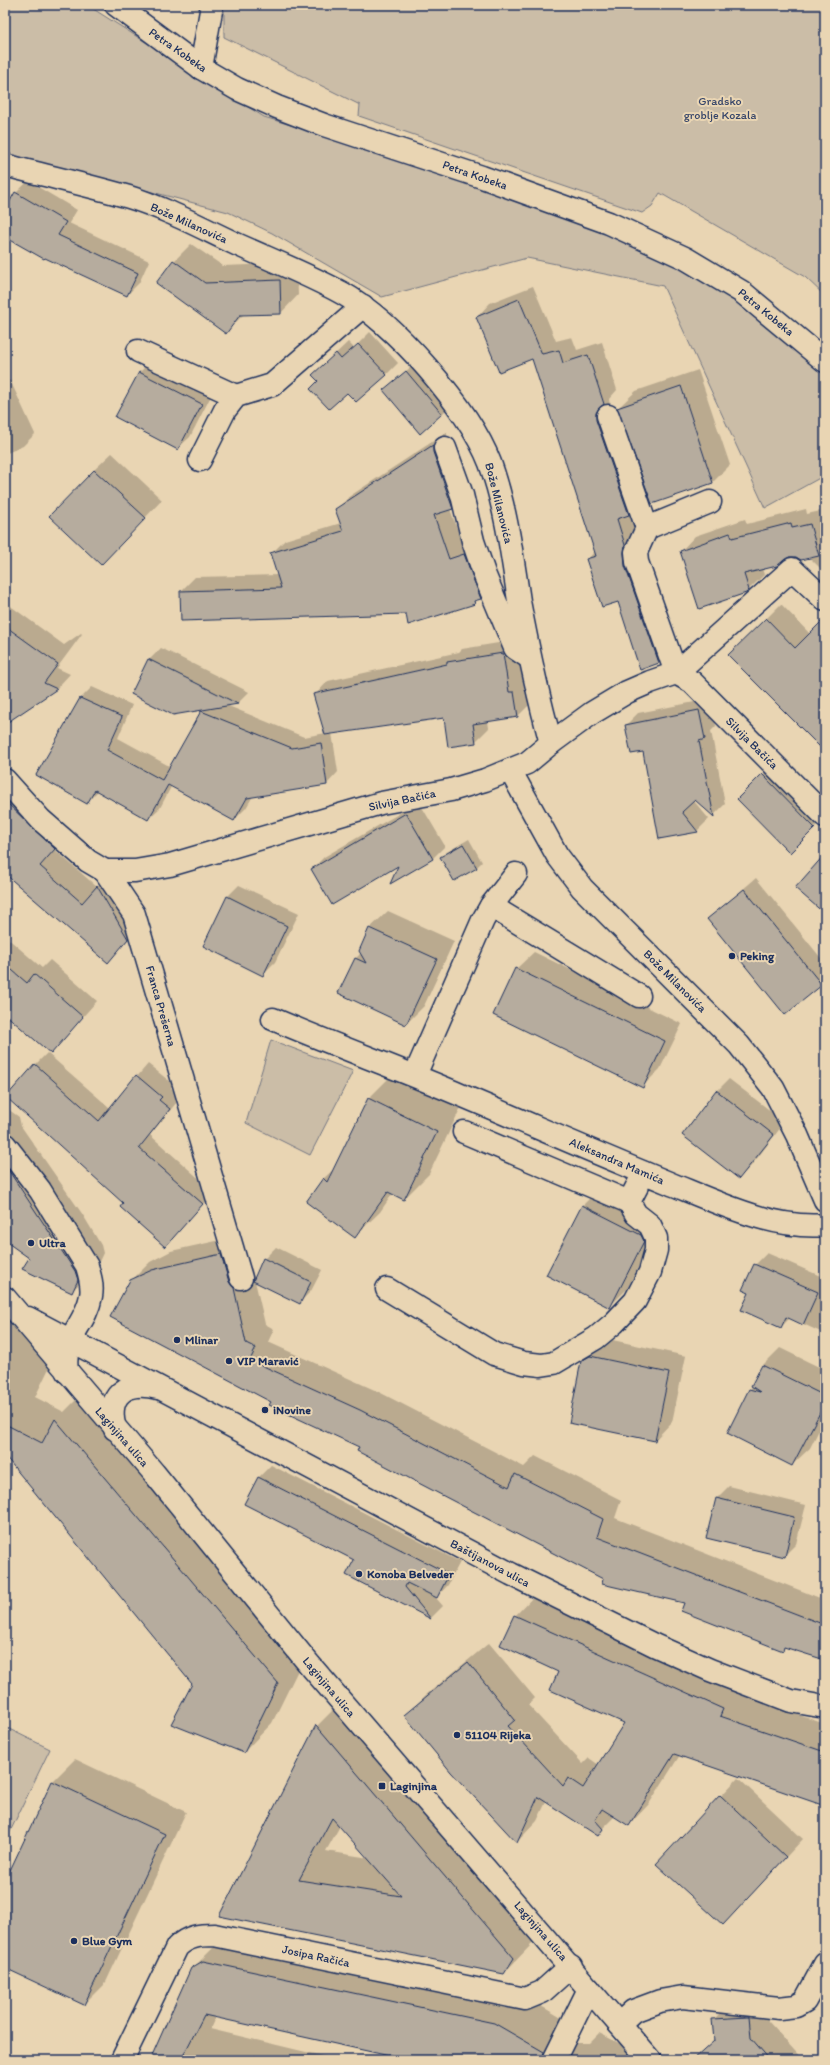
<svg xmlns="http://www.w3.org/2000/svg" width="830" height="2065" font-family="Itim,sans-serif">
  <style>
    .green { fill: #cbbda7; stroke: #737682 }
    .shadow { fill: #0003; fill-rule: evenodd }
    .building { fill: #b6ac9e; stroke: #1b2f5e; fill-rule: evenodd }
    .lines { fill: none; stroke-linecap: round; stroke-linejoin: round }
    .minor-casing { stroke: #1b2f5e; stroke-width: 25 }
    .major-casing { stroke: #1b2f5e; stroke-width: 25 }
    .minor { stroke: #e9d5b3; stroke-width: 22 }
    .major { stroke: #e9d5b3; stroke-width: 22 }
    .poi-dot { fill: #1b2f5e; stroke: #e9d5b3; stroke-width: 1.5 }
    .labels { text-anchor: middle; stroke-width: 4; stroke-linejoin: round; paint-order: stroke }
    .street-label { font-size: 12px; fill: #1b2f5e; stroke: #e9d5b3 }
    .park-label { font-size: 12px; fill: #354469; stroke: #e9d5b3 }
    .poi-label { font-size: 12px; font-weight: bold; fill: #1b2f5e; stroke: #e9d5b3; text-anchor: start }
  </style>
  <rect width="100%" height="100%" fill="#e9d5b3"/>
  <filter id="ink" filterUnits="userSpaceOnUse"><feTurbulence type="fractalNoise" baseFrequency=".025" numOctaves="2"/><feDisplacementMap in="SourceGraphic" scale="8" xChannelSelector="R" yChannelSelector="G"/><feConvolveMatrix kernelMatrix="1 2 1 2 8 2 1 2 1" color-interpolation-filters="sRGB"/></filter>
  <g filter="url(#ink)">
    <g class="green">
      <polygon points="5,5 87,5 264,117 378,151 601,225 735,292 825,369 825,475 765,508 663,286 527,258 382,297 272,233 228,212 38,162 5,156"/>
      <polygon points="195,5 825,5 825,296 805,277 660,193 652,206 642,213 359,116 360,105 224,37 224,10 195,7"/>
      <polygon points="271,1040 353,1071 310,1155 246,1123"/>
      <polygon points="5,1727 50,1749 5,1842"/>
    </g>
    <g class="shadow">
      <polygon points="28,181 77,210 69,223 149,261 139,283 127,295 5,235 5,212 16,193"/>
      <polygon points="191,244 223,266 297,263 298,295 281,313 244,314 225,333 174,261"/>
      <polygon points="533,286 556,341 572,337 577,350 602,342 617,390 609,399 610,406 639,531 673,649 659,662 641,668 618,601 587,560 595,551 533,358 477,317 490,303"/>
      <polygon points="370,332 398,363 386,375 347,391 319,381 313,375 348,342 354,348"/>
      <polygon points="152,360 213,392 190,437 178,448 117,417 140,372"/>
      <polygon points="419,360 454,402 442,414 384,390"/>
      <polygon points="698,370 730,465 713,482 618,408 636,391"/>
      <polygon points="10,380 35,434 23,446 5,454 5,383"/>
      <polygon points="447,432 447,438 466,494 450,509 463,545 478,541 494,584 474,603 407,613 181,591 195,577 278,575 271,554 285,540 341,523 336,510 350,496"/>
      <polygon points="112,453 162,500 101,564 94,470"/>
      <polygon points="806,509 807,514 825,510 825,573 809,557 788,556 762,568 764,575 746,592 681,551 695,536 745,519 747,524"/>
      <polygon points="5,602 64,645 81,633 82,634 57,668 70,674 57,688 5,723"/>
      <polygon points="781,604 810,634 825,619 825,751 730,655"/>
      <polygon points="516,640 523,679 527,679 532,702 518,716 488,721 489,728 475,742 445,717 332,733 338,772 327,784 253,796 246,808 234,820 172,785 160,808 148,819 98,791 87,802 80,699 92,687 132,705 118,738 171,767 205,708 149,660 161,648 249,692 238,703 226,705 304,737 326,733 315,695 328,681 459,652 462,649"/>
      <polygon points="710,699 716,726 711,731 725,804 714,815 695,798 693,800 709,819 697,831 660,838 643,751 626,725 638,713"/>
      <polygon points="775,763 825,817 790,851 738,799"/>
      <polygon points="20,786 69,833 55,850 97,887 112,872 143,924 108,961 5,872 5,800"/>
      <polygon points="419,802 445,846 433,858 392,882 401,864 312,869 324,857"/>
      <polygon points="469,839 482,862 476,868 442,857 447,852"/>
      <polygon points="756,878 825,963 825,980 821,984 708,919"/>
      <polygon points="239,885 299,913 275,962 263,974 227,897"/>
      <polygon points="388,911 454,941 424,1006 406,1024 356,958 361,953 360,950 370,928"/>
      <polygon points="5,936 42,968 50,960 97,1001 51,1052 5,1012"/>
      <polygon points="534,952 682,1024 660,1069 643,1086 516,969"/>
      <polygon points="47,1053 110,1108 148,1064 173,1084 171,1088 181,1097 150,1135 214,1192 165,1245 125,1203 35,1065"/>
      <polygon points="393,1074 461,1107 429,1174 404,1199 393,1193 380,1212 355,1236 323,1179 336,1167 368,1099"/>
      <polygon points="729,1079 785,1122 751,1166 739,1178 717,1091"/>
      <polygon points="5,1107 19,1117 21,1126 83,1215 101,1245 103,1253 97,1266 71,1292 30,1257 5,1240"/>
      <polygon points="600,1188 658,1218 660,1224 627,1289 610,1306 582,1206"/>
      <polygon points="239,1236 247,1263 252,1269 254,1278 264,1259 276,1247 322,1270 311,1291 299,1303 255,1281 265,1324 274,1329 268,1342 379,1392 524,1467 535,1456 621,1500 615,1518 825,1600 825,1659 786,1646 782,1650 685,1602 604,1579 361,1446 272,1401 131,1281 150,1262 171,1251"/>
      <polygon points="767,1253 825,1278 825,1334 790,1318 781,1327 750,1292 755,1265"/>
      <polygon points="5,1297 55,1356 35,1397 64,1412 84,1392 306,1654 272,1723 244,1752 193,1684 5,1454"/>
      <polygon points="608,1339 686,1356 672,1422 655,1440 582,1362 600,1344"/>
      <polygon points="780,1348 825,1370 825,1418 810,1448 792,1465 750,1390 763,1365"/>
      <polygon points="271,1465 460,1562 448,1585 436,1598 443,1606 431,1618 347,1575 355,1560 246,1503 259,1477"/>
      <polygon points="729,1486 806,1505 796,1544 784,1556 707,1537 717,1498"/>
      <polygon points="535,1595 743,1689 740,1695 825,1724 825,1805 680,1755 649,1804 629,1825 615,1816 597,1834 546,1802 537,1821 517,1842 405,1716 426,1695 489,1643 535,1698 528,1705 583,1764 589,1758 599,1765 626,1723 559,1672 515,1616"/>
      <path d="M345,1698L542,1929L532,1944L504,1973L221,1915L317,1726ZM340,1826L369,1858L326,1851Z"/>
      <polygon points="75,1759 186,1812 106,1982 84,2004 5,1967 5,1884 53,1781"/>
      <polygon points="738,1778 803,1839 740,1906 721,1796"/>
      <polygon points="221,1940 522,1995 572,2024 572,2039 577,2043 589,2043 599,2033 652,2060 413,2060 216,2016 210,2029 339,2060 153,2060 192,1969"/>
      <polygon points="766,2000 768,2021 803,2060 695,2060 715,2040 713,2020 731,2002"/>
    </g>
    <g class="building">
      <polygon points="15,192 66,222 58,235 138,273 127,296 45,258 44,259 5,237 5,210"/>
      <polygon points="173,260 205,283 280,280 281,314 240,315 226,334 156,283"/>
      <polygon points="519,299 542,354 559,350 563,363 588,355 604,404 599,408 596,413 596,420 629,515 617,519 625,545 624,553 625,566 659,663 640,670 618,602 602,607 586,559 596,556 532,359 499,372 476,317"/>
      <polygon points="358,344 387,375 356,402 347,393 329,409 310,389 318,381 312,375 336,353 341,359"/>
      <polygon points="406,371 442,414 420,434 383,390"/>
      <polygon points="139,372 202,404 178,450 115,417"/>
      <polygon points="681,386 713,483 652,504 617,408"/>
      <polygon points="433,445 433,452 453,509 434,515 449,559 464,554 481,599 474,601 475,604 408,625 406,614 181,621 180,591 281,588 270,553 343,531 335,509"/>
      <polygon points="94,470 146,518 101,565 49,516"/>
      <polygon points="791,523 792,528 810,524 819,556 801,560 796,557 789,557 777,566 744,574 749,590 746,593 699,609 680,551 730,533 732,538"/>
      <polygon points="766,618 795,648 825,618 825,752 728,655"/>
      <polygon points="5,626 58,664 44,683 57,689 5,724"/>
      <polygon points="503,653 509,692 514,692 518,717 473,724 476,743 448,747 444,718 325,735 313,694 447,664 447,662"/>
      <polygon points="148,659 238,704 173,715 131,694"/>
      <polygon points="80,698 122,717 107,750 162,780 201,711 292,748 321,743 327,785 247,798 234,821 168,785 148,820 95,790 87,804 36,775"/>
      <polygon points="699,710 705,739 699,741 714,817 695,800 682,812 698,832 659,839 643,752 631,754 625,725"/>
      <polygon points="762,774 815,828 790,853 737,799"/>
      <polygon points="5,801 55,849 40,866 82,903 97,886 128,939 108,963 5,874"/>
      <polygon points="406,813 433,859 390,884 398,866 332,905 311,869"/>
      <polygon points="463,844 477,868 454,881 440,857"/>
      <polygon points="825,854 825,914 795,888"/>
      <polygon points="744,889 822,985 785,1015 707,919"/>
      <polygon points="227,896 287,926 263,976 203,946"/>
      <polygon points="369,928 437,959 406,1025 338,993 355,958 366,963 359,951"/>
      <polygon points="5,964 27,983 34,974 83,1017 51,1054 5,1014"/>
      <polygon points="515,968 665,1041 643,1088 493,1015"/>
      <polygon points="35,1064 99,1121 136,1075 162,1097 159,1100 170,1109 139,1148 203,1204 165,1247 120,1207 123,1203 6,1097"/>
      <polygon points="716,1090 774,1135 739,1179 682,1135"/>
      <polygon points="368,1098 437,1132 404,1200 388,1192 355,1238 306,1202 323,1178 327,1182"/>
      <polygon points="5,1165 75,1271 78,1280 72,1293 22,1269 29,1258 5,1241"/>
      <polygon points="582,1205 641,1235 644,1241 610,1308 546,1275"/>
      <polygon points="221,1254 229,1282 234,1288 246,1343 256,1348 250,1360 360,1410 509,1487 515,1474 603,1519 597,1537 825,1625 825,1660 784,1647 783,1651 681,1611 684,1603 602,1584 603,1579 357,1451 359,1447 269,1405 271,1402 110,1317 130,1280 152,1270"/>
      <polygon points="263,1258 311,1282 300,1304 253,1281"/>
      <polygon points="754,1264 818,1292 803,1325 786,1317 781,1328 741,1310 749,1293 742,1290"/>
      <polygon points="590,1356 669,1373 655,1441 569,1423 581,1361"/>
      <polygon points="762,1365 825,1396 825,1403 792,1466 727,1433 749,1389 760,1392 751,1386"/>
      <polygon points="55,1419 278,1683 244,1753 171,1724 192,1684 5,1456 5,1424 42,1443"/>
      <polygon points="258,1477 449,1574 437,1598 407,1583 405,1587 431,1619 346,1575 354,1560 244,1504"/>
      <polygon points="716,1498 794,1517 785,1557 706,1538"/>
      <polygon points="514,1615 723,1709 720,1716 825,1752 825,1806 674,1754 629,1826 602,1809 595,1820 603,1829 598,1836 538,1797 517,1843 451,1772 404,1715 468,1662 515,1720 508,1726 563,1786 568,1778 583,1788 624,1723 550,1690 558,1672 500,1645"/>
      <path d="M316,1725L514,1958L504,1974L219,1916ZM332,1818L401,1896L299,1880Z"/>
      <polygon points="52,1781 165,1834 84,2005 5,1968 5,1881"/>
      <polygon points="720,1795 786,1857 723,1925 656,1864"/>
      <polygon points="203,1961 494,2023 544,2052 542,2060 408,2060 204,2015 181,2060 150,2060 191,1968"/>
      <polygon points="748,2017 749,2017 751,2038 770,2060 693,2060 714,2041 712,2019"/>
    </g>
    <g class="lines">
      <defs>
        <g id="minor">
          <polyline points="116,5 201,68 237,89 277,107 324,125 482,177 609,223 685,258 742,292 825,361"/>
          <polyline points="201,68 212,5"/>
          <path d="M5,165C46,176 88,185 129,197C165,208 200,227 234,243C269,259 307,274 342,293C394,322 469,408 490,463C506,507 512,555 519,601C528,649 538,696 551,743"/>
          <polyline points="138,351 236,396"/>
          <polyline points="608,416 647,528 636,552 637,562 676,673 792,569 825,600"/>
          <polyline points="445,448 462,495 473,541 485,576 515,648 527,656"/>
          <polyline points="200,460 225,410 236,396 272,385 363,306"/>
          <polyline points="647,528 710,502"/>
          <polyline points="510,770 557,855 582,888 739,1045 773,1088 797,1135 825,1200"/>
          <polyline points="5,780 41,820 88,861 105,871 134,914 241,1278"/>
          <polyline points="105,871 135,871 170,865 381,803 451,790 485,780 527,763 551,743 592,713 627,692 650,682 676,673 692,682 825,816"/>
          <polyline points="491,906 639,996"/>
          <path d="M273,1019C336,1046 400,1069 463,1096C532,1125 600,1155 669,1183C716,1202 774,1230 825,1225"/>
          <polyline points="415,1075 483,920 491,906 516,874"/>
          <polyline points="464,1132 629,1202"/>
          <path d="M5,1145L40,1190L87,1266C90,1276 93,1286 91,1296C85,1328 62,1334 67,1372"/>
          <polyline points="387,1289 494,1354 524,1363 541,1365 554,1363 596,1338 614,1323 635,1301 650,1272 656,1250 656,1238 650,1225 636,1214 629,1202 644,1173"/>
          <polyline points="619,2024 633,2011 660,2001 683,1997 779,2008 796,2006 805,2001 825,1964"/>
          <path d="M122,2060L177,1947C188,1936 200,1935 214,1935L525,1999L542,1992L571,1966"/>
          <polyline points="554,2060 589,1989"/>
        </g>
        <g id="major">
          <polyline points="5,1298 154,1473 309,1664 650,2060"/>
          <polyline points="28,1318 511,1574 654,1645 710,1670 791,1701 825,1707"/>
          <path d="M115,1429C106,1395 125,1380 158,1388"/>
        </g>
      </defs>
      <use href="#minor" class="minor-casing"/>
      <use href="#major" class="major-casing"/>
      <use href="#minor" class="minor"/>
      <use href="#major" class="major"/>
    </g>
  </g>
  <g class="poi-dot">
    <circle cx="732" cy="956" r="4"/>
    <circle cx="31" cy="1243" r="4"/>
    <circle cx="177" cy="1340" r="4"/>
    <circle cx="229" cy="1361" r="4"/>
    <circle cx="265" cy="1410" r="4"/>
    <circle cx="359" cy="1574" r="4"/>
    <circle cx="457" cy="1735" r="4"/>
    <rect x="378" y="1782" width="8" height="8" rx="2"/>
    <circle cx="74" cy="1941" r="4"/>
  </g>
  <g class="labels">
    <g class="street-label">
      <text transform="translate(178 50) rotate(35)" y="4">Petra Kobeka</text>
      <text transform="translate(475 175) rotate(19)" y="4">Petra Kobeka</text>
      <text transform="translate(189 223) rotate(24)" y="4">Bože Milanovića</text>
      <text transform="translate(766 312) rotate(39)" y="4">Petra Kobeka</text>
      <text transform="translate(499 503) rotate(76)" y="4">Bože Milanovića</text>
      <text transform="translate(752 743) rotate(45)" y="4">Silvija Bačića</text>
      <text transform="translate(402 800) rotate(-12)" y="4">Silvija Bačića</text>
      <text transform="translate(675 981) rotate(45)" y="4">Bože Milanovića</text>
      <text transform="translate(161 1006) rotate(74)" y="4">Franca Prešerna</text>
      <text transform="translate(617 1161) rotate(23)" y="4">Aleksandra Mamića</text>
      <text transform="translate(122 1437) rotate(49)" y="4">Laginjina ulica</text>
      <text transform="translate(490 1563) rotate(28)" y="4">Baštijanova ulica</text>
      <text transform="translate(329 1687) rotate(50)" y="4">Laginjina ulica</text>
      <text transform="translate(541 1931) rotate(49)" y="4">Laginjina ulica</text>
      <text transform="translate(316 1956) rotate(12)" y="4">Josipa Račića</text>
    </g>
    <g class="park-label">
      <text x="720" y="105">Gradsko<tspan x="720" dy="14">groblje Kozala</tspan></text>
    </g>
    <g class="poi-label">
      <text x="740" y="960">Peking</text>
      <text x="39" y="1247">Ultra</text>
      <text x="185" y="1344">Mlinar</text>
      <text x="237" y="1365">VIP Maravić</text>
      <text x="273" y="1414">iNovine</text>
      <text x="367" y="1578">Konoba Belveder</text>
      <text x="465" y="1739">51104 Rijeka</text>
      <text x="390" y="1790">Laginjina</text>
      <text x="82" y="1945">Blue Gym</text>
    </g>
  </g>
  <rect width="830" height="2065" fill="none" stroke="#e9d5b3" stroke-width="20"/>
  <rect x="10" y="10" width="810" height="2045" fill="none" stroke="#1b2f5e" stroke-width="1.5" filter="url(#ink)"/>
</svg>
